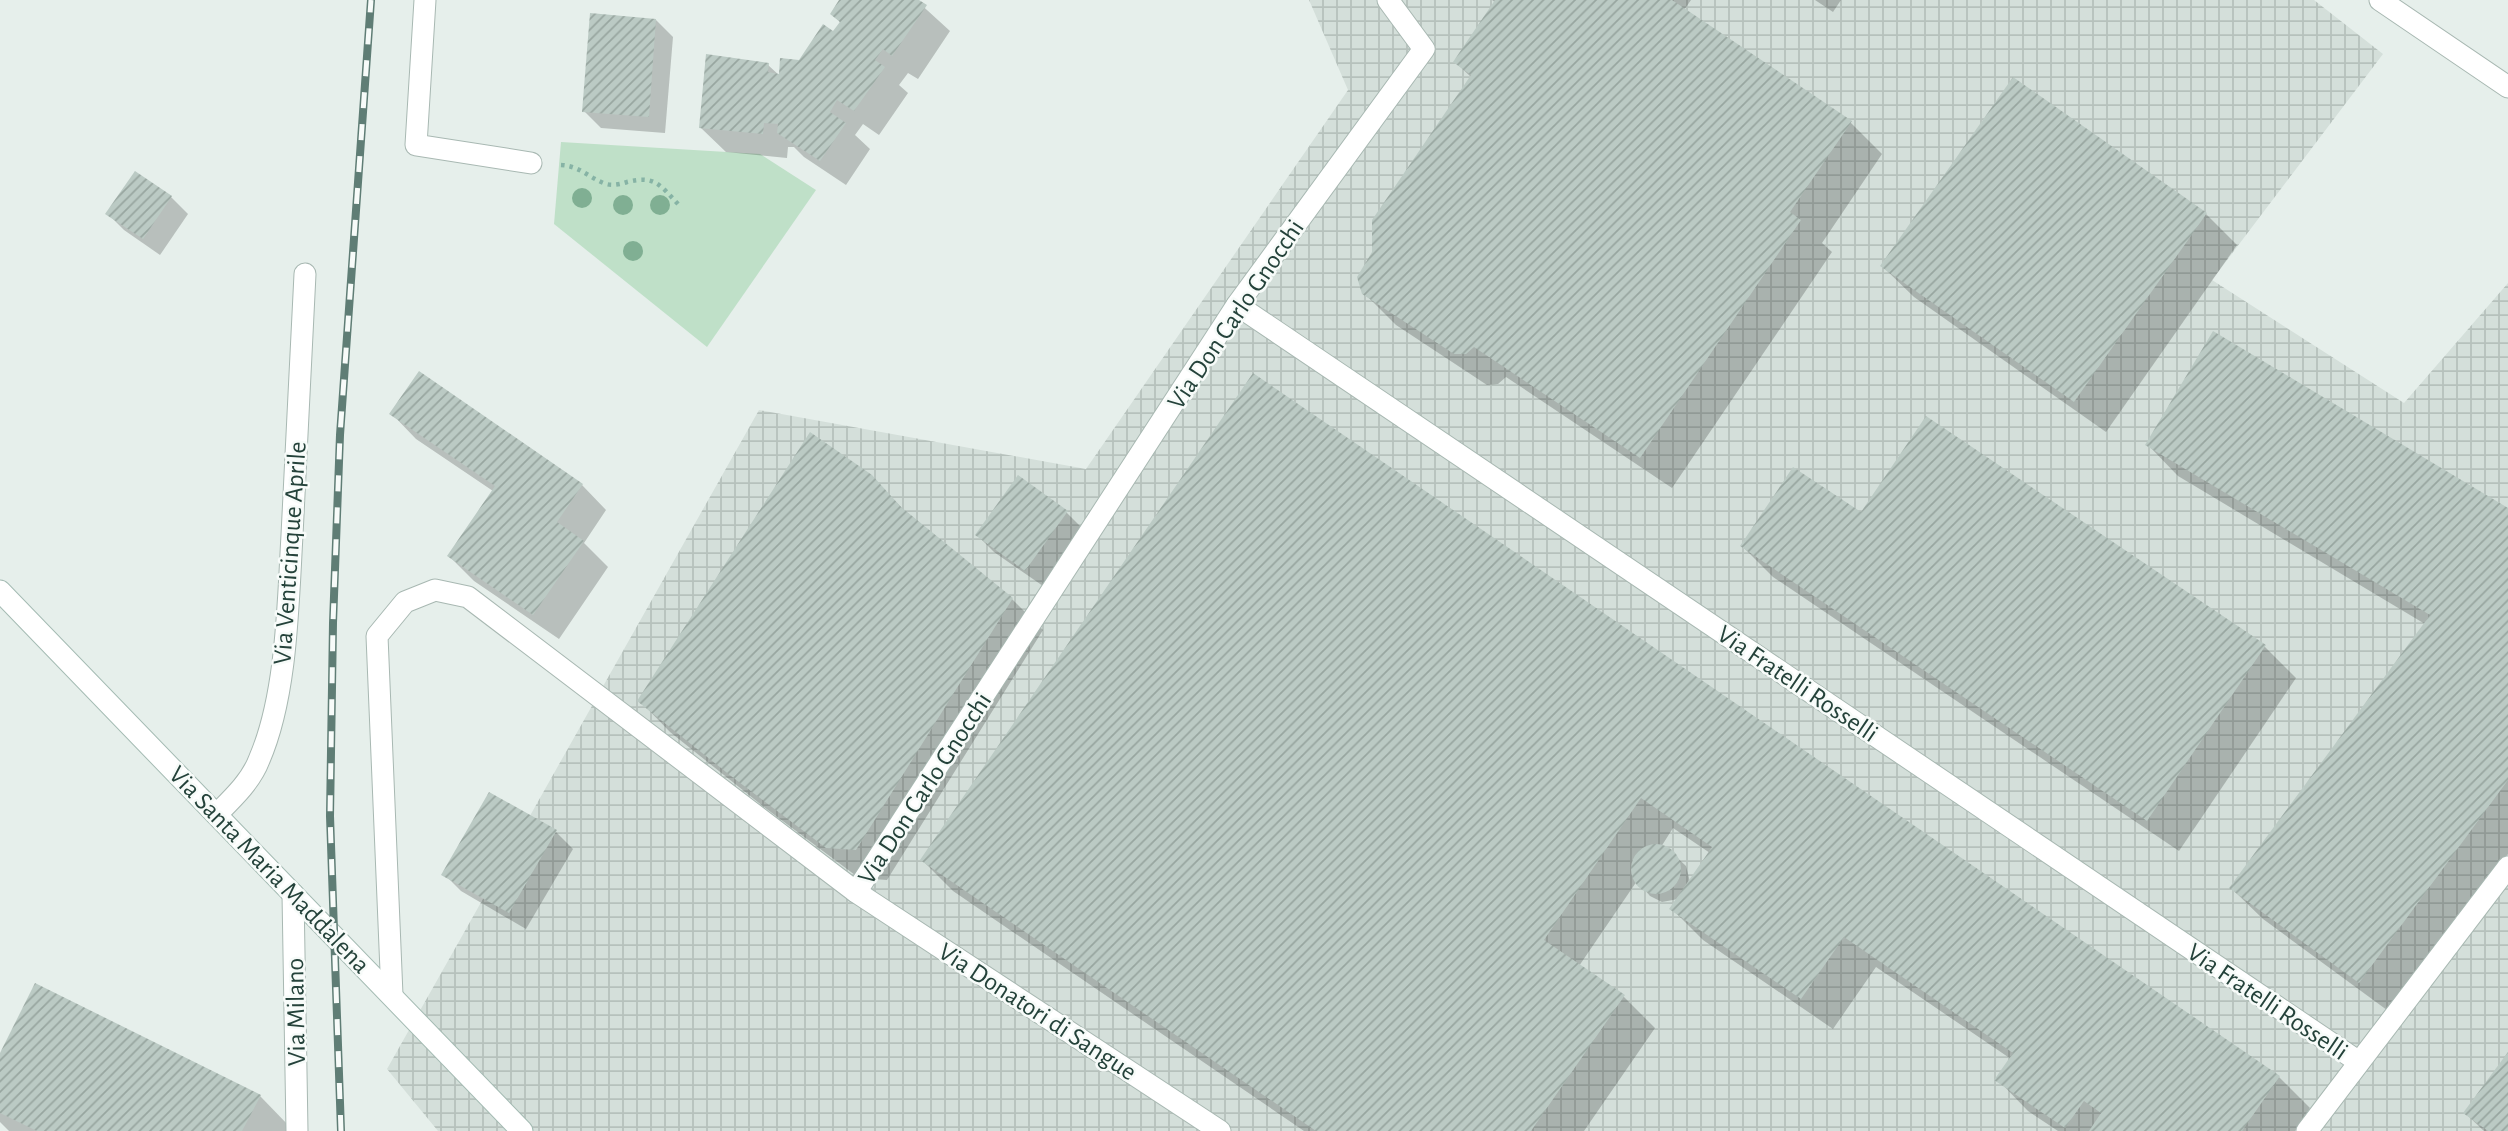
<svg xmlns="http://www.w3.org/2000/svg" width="2508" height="1131" font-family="'Alegreya Sans',sans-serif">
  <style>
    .industrial { fill: url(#industrial-grid) }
    .green { fill: #bfe0c8 }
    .shadow { fill: #0003; fill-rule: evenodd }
    .building { fill: url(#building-hatch) }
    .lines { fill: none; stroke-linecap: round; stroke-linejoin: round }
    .street-casing { stroke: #a8b8b2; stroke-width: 23 }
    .secondary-casing { stroke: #a4bbb3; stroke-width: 23 }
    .path { stroke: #86b3a5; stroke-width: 4.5; stroke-dasharray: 3.5 5; stroke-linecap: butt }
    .street { stroke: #fff; stroke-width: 21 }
    .secondary { stroke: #fff; stroke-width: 21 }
    .rail-casing { stroke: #5f7d75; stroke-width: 8 }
    .rail { stroke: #f7fbf9; stroke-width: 5; stroke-dasharray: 16; stroke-linecap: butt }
    .tree { fill: #80af93 }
    .labels { text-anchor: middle; stroke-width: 5; stroke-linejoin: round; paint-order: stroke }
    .street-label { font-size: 26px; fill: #24423a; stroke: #f7fbf9 }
  </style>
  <defs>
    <pattern id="industrial-grid" width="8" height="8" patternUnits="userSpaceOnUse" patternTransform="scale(1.75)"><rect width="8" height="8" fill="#d4dfda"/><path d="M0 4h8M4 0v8" fill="none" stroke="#b6c1bc"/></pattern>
    <pattern id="building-hatch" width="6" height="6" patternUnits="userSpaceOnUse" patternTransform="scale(1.75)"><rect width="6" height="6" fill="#bbcac4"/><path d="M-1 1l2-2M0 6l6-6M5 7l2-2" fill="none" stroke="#98a6a0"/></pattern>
  </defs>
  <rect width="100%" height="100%" fill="#e6efeb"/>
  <polygon class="industrial" points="1309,0 2314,0 2383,54 2212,280 2404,403 2508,283 2508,1131 438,1131 387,1069 759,410 1086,469 1348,90"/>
  <polygon class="green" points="561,142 760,154 816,190 707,347 554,224"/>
  <g class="shadow">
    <polygon points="842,0 916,0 950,31 918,79 908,73 899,85 908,93 879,135 863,124 855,135 870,149 846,185 804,157 794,147 788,147 787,158 726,152 701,128 768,65 780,76 834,34 841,23 832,14"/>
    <polygon points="1492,0 1691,0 1684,10 1851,123 1882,154 1822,243 1832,252 1672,488 1506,377 1498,384 1487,385 1396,325 1364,293 1471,77 1455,62 1496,3"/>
    <polygon points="1815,0 1841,0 1833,12"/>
    <polygon points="656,20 673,37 665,133 601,128 584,111"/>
    <polygon points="171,197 188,214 160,255 124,230 107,213"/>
    <polygon points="2206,214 2237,245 2106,432 1914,297 1882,266"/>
    <path d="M1254,376L2279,1077L2310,1108L2295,1131H2058L2028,1111L1997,1079L2011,1059L1876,967L1833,1029L1703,940L1672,909L1678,899L1662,902L1650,896L1637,881L1579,966L1623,996L1655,1028L1584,1131H1304L953,891L922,860ZM1673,828L1710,853L1690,882L1686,866L1666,847H1661Z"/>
    <polygon points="392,414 582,485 606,510 584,543 608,567 559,639 474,581 449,556 493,491 416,439"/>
    <polygon points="2147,444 2508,510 2508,854 2391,1013 2263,919 2231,888 2425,624 2178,476"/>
    <polygon points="871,476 903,509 1012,599 1043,630 887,880 859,878 764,807 670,732 639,700"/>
    <polygon points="1066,512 1083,529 1043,586 994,552 977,535"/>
    <polygon points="1861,515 2265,647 2296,678 2179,851 1773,577 1742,546"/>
    <polygon points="556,832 573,849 526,929 461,891 444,874"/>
    <polygon points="2508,1055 2508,1131 2484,1131 2465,1113"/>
    <polygon points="0,1057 260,1096 291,1128 290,1131 9,1131 0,1122"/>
  </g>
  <g class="building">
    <polygon points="839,0 919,0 927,5 892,56 883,49 875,60 885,67 854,111 837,100 830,112 846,123 820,161 777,133 778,124 764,123 763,134 699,128 706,54 769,63 768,72 779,74 780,58 799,60 823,24 833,31 840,22 830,14"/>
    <polygon points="1495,0 1672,0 1852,121 1790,212 1801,220 1640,458 1474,347 1466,354 1454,354 1362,294 1357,277 1372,252 1372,220 1471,75 1453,62"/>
    <polygon points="590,13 656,19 649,117 582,112"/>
    <polygon points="2013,77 2207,213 2074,402 1880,266"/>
    <polygon points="135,171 172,196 143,239 105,214"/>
    <polygon points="2213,331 2508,508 2508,780 2359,983 2229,888 2430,615 2145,445"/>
    <polygon points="419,371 583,484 557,522 584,541 533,615 447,556 495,486 389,414"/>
    <polygon points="1253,373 2280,1076 2242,1131 2089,1131 2101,1113 2084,1101 2065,1128 1994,1080 2013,1053 1844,937 1801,999 1669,909 1712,847 1641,798 1544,940 1625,995 1531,1131 1316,1131 920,860"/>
    <polygon points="1926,416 2266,645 2147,821 1740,546 1793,467 1861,512"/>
    <polygon points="810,432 872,475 901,507 1013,598 856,850 826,848 731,776 637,701"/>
    <polygon points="1018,475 1068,511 1025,571 975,535"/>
    <polygon points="489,792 557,830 509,913 441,875"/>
    <circle cx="1656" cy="869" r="25"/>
    <polygon points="35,983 261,1095 242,1131 37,1131 0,1113 0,1053"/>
    <polygon points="2508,1052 2508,1131 2488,1131 2463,1113"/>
  </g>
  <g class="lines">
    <defs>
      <g id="street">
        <polyline points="425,0 416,145 531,163"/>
        <polyline points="2380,0 2508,87"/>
        <polyline points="1237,305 2359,1062"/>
        <path d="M217,814C233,798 251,781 259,760C287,696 288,604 292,535C296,448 301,361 305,274"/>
        <polyline points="856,892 1220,1131"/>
        <polyline points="293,894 297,1131"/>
        <polyline points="392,995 377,636 405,602 435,590 468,597 856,892 1237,305 1424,49 1388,0"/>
        <polyline points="2307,1131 2508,867"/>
      </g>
      <polyline id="secondary" points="0,591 522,1131"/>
    </defs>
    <use href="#street" class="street-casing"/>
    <use href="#secondary" class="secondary-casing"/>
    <path class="path" d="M561,165C580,166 589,178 606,184C613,186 621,184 627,182C655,175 660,185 678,204"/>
    <use href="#street" class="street"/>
    <use href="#secondary" class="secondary"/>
    <defs>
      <polyline id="rail" points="341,1131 330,816 333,623 340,435 371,0"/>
    </defs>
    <use href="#rail" class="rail-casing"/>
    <use href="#rail" class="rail"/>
  </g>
  <g class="tree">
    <circle cx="582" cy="198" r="10"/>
    <circle cx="623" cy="205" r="10"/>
    <circle cx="660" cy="205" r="10"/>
    <circle cx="633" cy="251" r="10"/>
  </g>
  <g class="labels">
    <g class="street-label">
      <text transform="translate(1235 314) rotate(-56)" y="9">Via Don Carlo Gnocchi</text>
      <text transform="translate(289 553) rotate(-86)" y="9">Via Venticinque Aprile</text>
      <text transform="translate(1798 683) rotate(34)" y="9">Via Fratelli Rosselli</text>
      <text transform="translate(924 788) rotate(-57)" y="9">Via Don Carlo Gnocchi</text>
      <text transform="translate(270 869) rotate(46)" y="9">Via Santa Maria Maddalena</text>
      <text transform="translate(2268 1001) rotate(34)" y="9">Via Fratelli Rosselli</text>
      <text transform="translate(1038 1011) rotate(33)" y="9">Via Donatori di Sangue</text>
      <text transform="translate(295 1012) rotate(-91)" y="9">Via Milano</text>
    </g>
  </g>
</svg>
